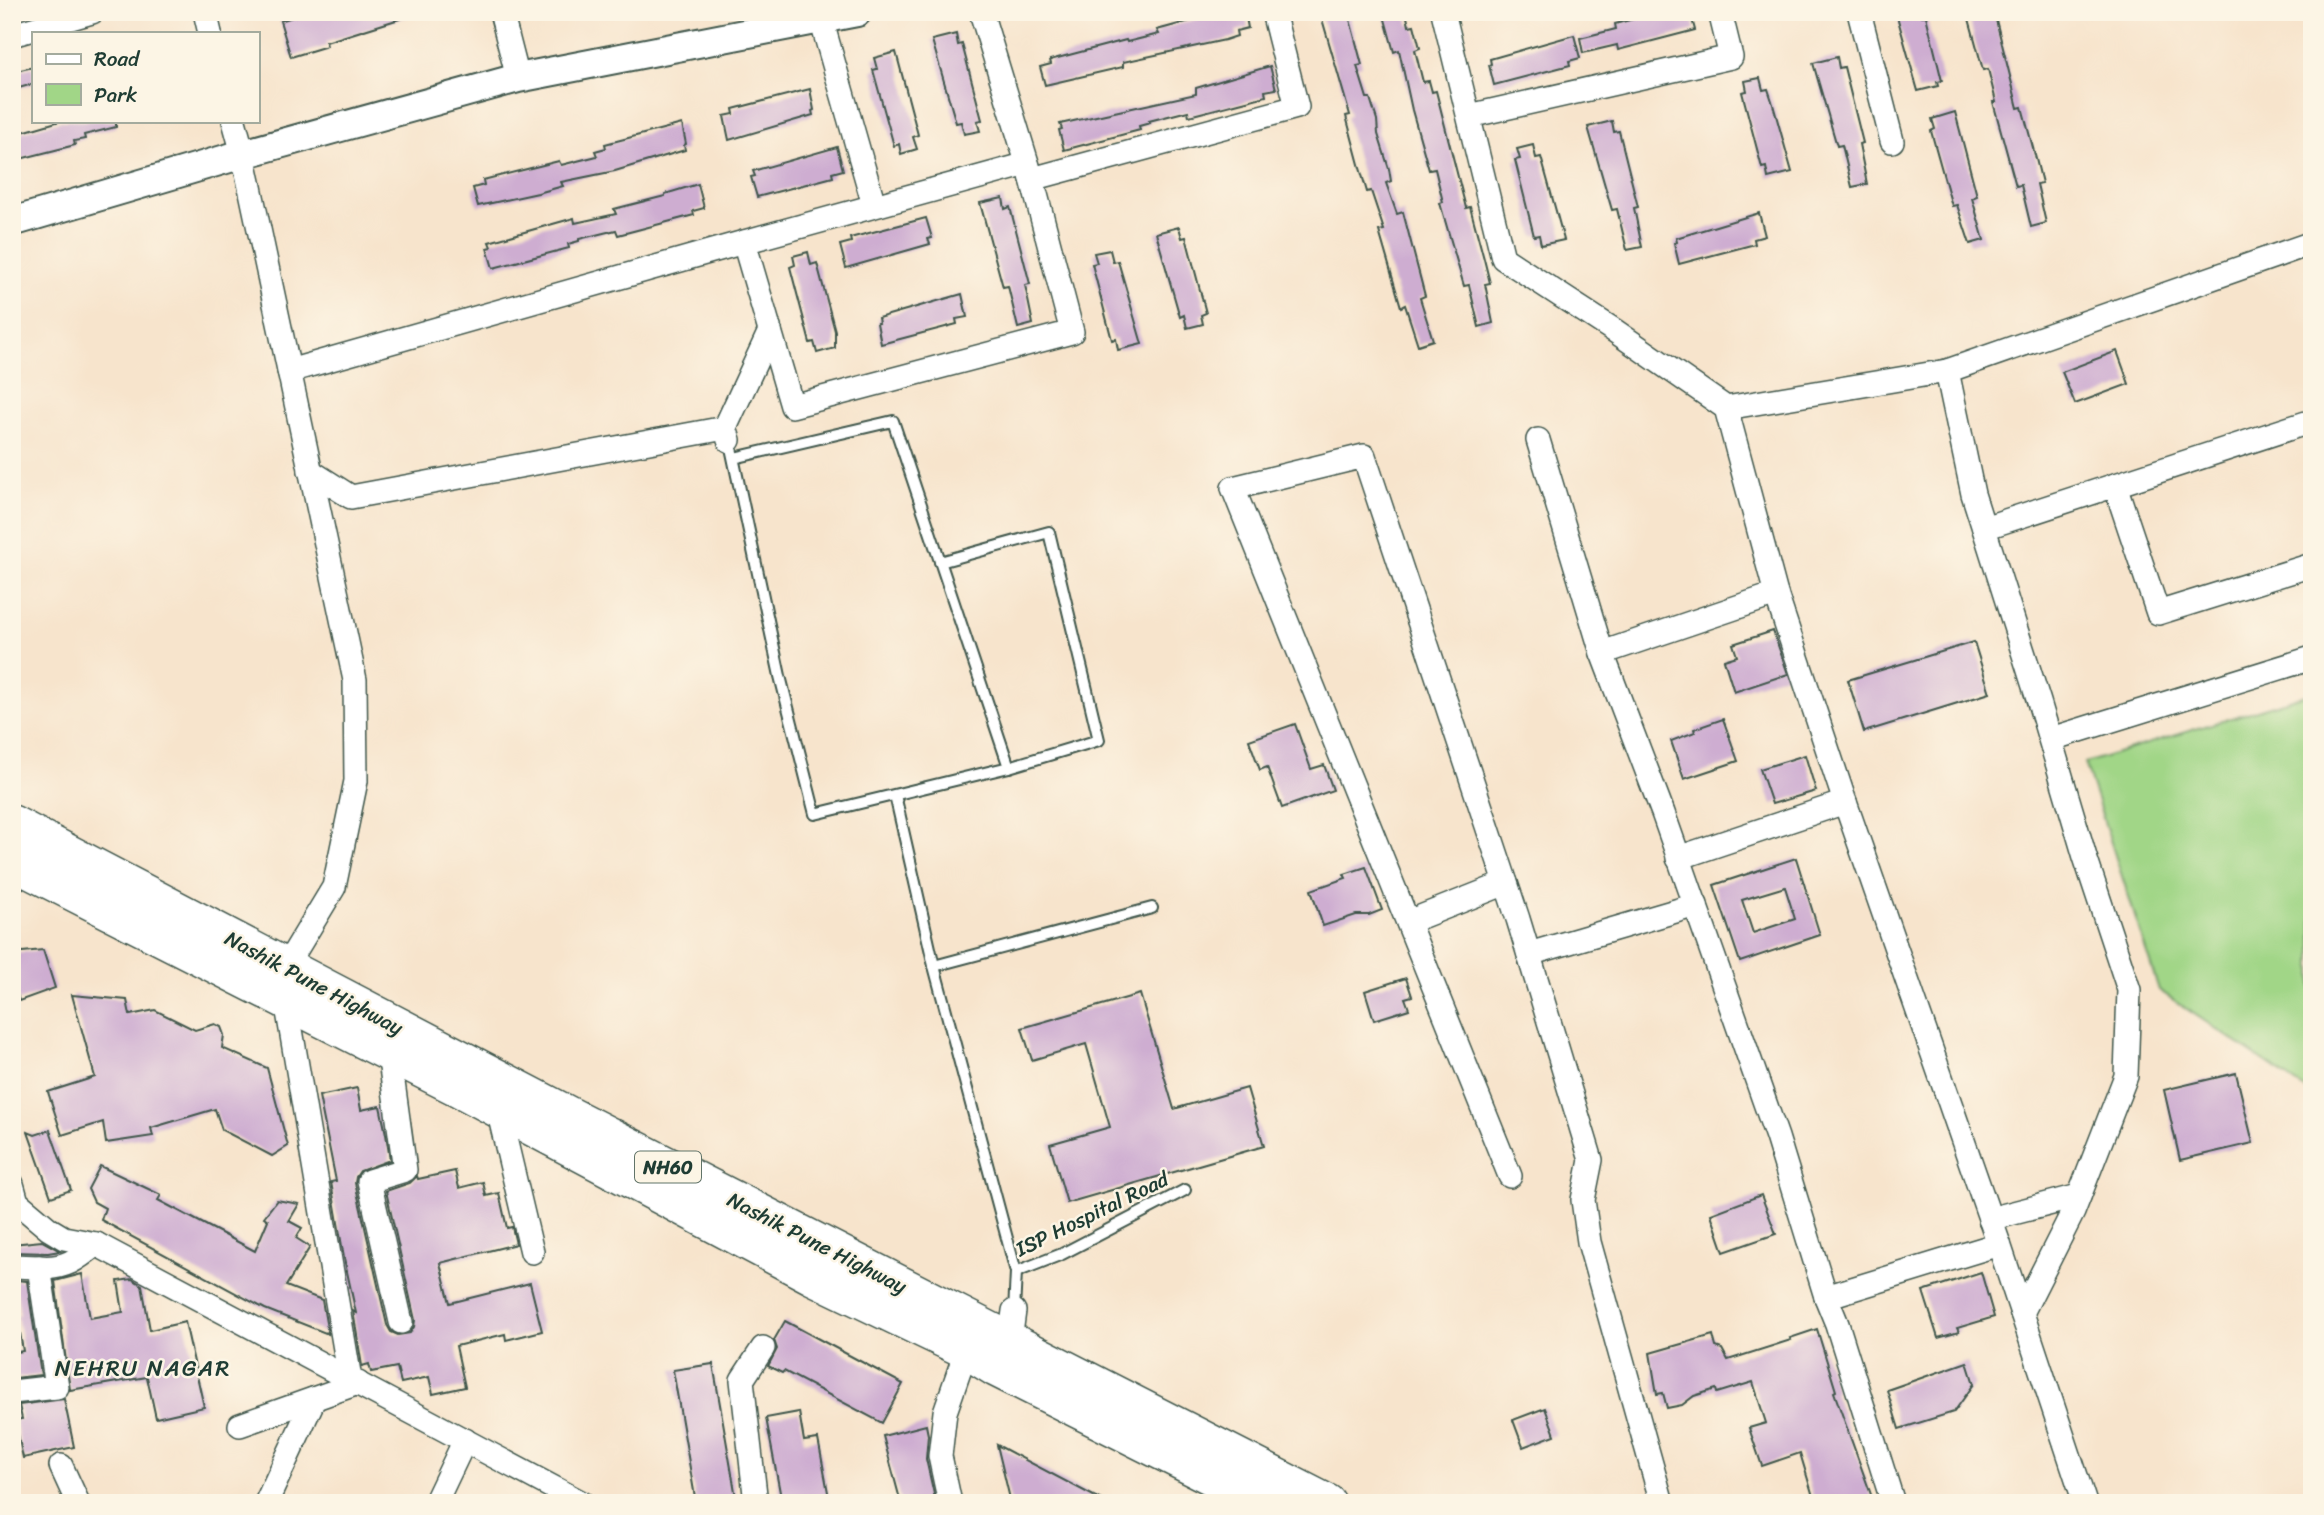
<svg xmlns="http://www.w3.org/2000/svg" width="2324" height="1515" font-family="Sriracha,sans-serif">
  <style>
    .green { fill: #a1d687; stroke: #608a5e; stroke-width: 2 }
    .building { fill: #ceadd1; fill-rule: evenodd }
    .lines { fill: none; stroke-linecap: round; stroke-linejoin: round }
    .service-casing { stroke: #3f564b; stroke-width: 14 }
    .minor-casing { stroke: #3f564b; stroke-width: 26 }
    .tertiary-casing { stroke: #3f564b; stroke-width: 32 }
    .trunk-casing { stroke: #3f564b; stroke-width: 40 }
    .service { stroke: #fff; stroke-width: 10 }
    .minor { stroke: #fff; stroke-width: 23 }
    .tertiary { stroke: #fff; stroke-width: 28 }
    .trunk { stroke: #fff; stroke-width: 37 }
    .labels { text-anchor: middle; stroke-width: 5; stroke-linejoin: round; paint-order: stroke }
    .shield { fill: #fcf5e5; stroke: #617469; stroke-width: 2 }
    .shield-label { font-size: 19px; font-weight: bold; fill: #1f3d34 }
    .street-label { font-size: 21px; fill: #1f3d34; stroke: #fcf5e5 }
    .neighbourhood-label { font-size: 23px; letter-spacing: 2px; fill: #1f3d34; stroke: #fcf5e5 }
  </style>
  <rect width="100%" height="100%" fill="#fcf5e5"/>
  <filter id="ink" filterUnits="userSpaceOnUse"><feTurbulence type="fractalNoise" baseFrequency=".0143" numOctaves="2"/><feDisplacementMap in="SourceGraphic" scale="14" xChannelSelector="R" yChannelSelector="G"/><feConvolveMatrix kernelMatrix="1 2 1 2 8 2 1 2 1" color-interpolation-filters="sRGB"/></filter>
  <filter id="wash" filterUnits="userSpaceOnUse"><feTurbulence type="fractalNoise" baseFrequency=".00686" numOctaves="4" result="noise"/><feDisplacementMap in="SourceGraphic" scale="28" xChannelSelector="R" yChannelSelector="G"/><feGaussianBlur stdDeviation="1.57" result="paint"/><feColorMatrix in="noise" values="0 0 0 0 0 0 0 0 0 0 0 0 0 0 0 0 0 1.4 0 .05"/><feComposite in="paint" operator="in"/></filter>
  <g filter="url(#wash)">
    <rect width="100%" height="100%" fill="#f7e4cc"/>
    <polygon class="green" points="2312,693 2312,1094 2159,990 2085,763"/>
    <g id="blocks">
      <g class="building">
        <polygon points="308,12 408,12 409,16 326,42 327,46 291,57 280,21"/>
        <polygon points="1223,12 1245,12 1248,28 1236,31 1237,36 1225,40 1123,62 1123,67 1045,85 1040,67 1051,64 1050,60 1126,40 1127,42 1159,34 1157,30"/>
        <polygon points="1320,12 1348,12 1362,65 1357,66 1367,98 1370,98 1377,120 1378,134 1389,169 1391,181 1386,183 1397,214 1403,212 1425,296 1420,298 1433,340 1418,345 1405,305 1401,307 1379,231 1384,230 1371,191 1367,192 1360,168 1346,116 1350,115"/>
        <polygon points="1383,12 1406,12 1409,26 1414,25 1420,48 1415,50 1423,82 1429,81 1432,92 1436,91 1466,208 1470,207 1484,259 1490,283 1485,284 1493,323 1479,327 1469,285 1464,286 1440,203 1443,202 1435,169 1429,170 1412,110 1399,50 1394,52"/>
        <polygon points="1659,12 1690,12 1695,30 1618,50 1617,45 1583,53 1580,38 1616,29 1615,24"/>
        <polygon points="1908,12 1921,12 1922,16 1926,16 1942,81 1937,82 1938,86 1918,91 1897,16"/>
        <polygon points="1978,12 1994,12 2018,108 2022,107 2036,159 2042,183 2037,184 2046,223 2031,227 2021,185 2016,186 1993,102 1996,102 1988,69 1983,70 1968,15"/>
        <polygon points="956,34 958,45 962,44 982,120 977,121 980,131 964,134 961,122 956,123 932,40"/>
        <polygon points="1574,35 1580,58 1569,61 1570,65 1494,85 1489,65 1491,64 1490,59"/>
        <polygon points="896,52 918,135 913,137 917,149 901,154 899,144 894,146 873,70 877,69 874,58"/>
        <polygon points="1837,57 1839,68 1844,67 1863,143 1859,144 1867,184 1852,187 1842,145 1837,146 1813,63"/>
        <polygon points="1270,66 1276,89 1265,91 1266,96 1189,116 1188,111 1149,121 1150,123 1139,126 1140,130 1064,150 1059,130 1062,129 1060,124 1196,94 1196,88"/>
        <polygon points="33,67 33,84 12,90 12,72"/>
        <polygon points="1760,78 1763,90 1768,89 1772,101 1792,172 1768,178 1766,167 1762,168 1742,92 1747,91 1745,81"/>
        <polygon points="810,89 814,110 812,111 813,115 729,140 724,116 734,114 733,109"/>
        <polygon points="1955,112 1977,196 1972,198 1984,240 1970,244 1957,205 1952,206 1931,131 1935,129 1932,119"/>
        <polygon points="60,121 116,121 116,127 84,135 85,139 74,141 75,145 12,161 12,135"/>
        <polygon points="1612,121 1614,132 1619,131 1638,207 1634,208 1642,247 1627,250 1617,209 1612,210 1588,127"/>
        <polygon points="682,124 686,144 684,145 685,150 615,171 561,182 563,186 538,193 478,206 473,188 484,185 483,180 559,161 561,165 597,156 595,151 606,148 605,144"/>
        <polygon points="1533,145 1536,158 1541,157 1564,240 1541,245 1539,235 1534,236 1515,160 1520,159 1517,149"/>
        <polygon points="837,147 843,170 832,173 833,177 757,197 751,177 755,176 753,171"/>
        <polygon points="698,184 704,208 693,211 694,215 618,235 616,230 579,239 579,241 568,244 569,248 493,268 487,248 491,247 489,242 574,218 575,223 616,214 614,209 665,196 665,194"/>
        <polygon points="1003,198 1005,209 1010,207 1030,284 1025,285 1033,324 1018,328 1008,286 1003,287 980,203"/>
        <polygon points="1759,213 1765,236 1754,239 1755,244 1679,264 1674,243 1677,242 1676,238"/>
        <polygon points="926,218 932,238 928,239 930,244 846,268 840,245 851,242 850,238"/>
        <polygon points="1179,227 1182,238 1186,237 1206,313 1201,315 1203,324 1187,328 1184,315 1180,317 1156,233"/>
        <polygon points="1110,250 1113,262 1118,261 1142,344 1118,350 1116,339 1112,340 1092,264 1097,263 1094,253"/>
        <polygon points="808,252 811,265 817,263 835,331 835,348 817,353 814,342 810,343 790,267 795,265 793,256"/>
        <polygon points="962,294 967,317 956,319 957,324 881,344 877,323 879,323 878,318"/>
        <polygon points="2117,351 2129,384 2075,404 2062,372"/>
        <polygon points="1773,631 1788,674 1734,692 1724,660 1737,656 1733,644"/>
        <polygon points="1974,642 1990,693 1864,732 1848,680"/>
        <polygon points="1723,719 1738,761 1684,779 1671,741 1695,732 1694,729"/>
        <polygon points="1295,724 1311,769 1324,765 1333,790 1282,808 1267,767 1260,770 1249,740"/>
        <polygon points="1805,755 1816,791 1772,804 1760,769"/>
        <path d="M1796,858L1820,935L1740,962L1714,885ZM1785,887L1795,919L1753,933L1742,900Z"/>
        <polygon points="1366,867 1382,910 1369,915 1356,915 1323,926 1311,890 1346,878 1344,874"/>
        <polygon points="43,950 55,988 19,1001 12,977 12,953"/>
        <polygon points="1406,978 1412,996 1405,998 1409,1009 1374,1020 1365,991"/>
        <polygon points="1140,994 1174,1109 1247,1088 1264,1146 1067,1203 1050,1144 1110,1127 1086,1044 1032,1060 1022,1028"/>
        <polygon points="72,995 127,1000 130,1015 155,1010 195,1030 215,1024 221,1027 224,1035 222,1048 267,1068 288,1146 272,1156 222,1130 215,1109 151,1128 153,1136 106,1143 103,1122 62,1135 48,1092 95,1077"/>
        <polygon points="2236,1073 2253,1143 2180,1160 2164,1090"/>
        <polygon points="357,1088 361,1110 380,1106 386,1134 390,1160 360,1171 356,1177 355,1183 387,1325 391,1332 398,1335 410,1333 414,1327 415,1320 386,1191 410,1183 417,1176 418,1179 455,1171 459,1188 483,1182 486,1196 499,1193 507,1228 512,1227 516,1244 440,1263 450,1303 530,1283 542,1331 506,1340 505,1334 456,1346 465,1387 433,1394 429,1377 401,1383 397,1367 371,1372 369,1364 362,1366 353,1311 356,1313 344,1258 331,1182 336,1181 319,1096"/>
        <polygon points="50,1130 71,1190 51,1197 28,1132 35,1135"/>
        <polygon points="100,1166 161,1195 158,1200 255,1251 268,1220 264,1217 277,1200 299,1204 289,1221 302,1228 296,1238 310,1247 286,1286 322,1300 328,1334 265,1309 101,1220 105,1208 94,1202 88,1189"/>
        <polygon points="1761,1195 1776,1234 1724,1252 1711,1214"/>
        <polygon points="42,1241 60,1251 48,1253 12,1252 12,1244"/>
        <polygon points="1981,1272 1994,1317 1957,1328 1959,1332 1938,1338 1923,1291"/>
        <polygon points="82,1274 90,1318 123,1312 118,1281 132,1279 142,1285 150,1330 185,1322 204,1407 156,1418 147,1377 70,1390 55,1281"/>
        <polygon points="15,1280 27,1281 41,1375 15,1378 12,1353 23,1351 17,1315 20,1315"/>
        <polygon points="785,1321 903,1384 882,1423 784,1371 782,1373 768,1366 777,1349 774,1340"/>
        <polygon points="1817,1329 1836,1391 1834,1392 1874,1503 1815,1503 1800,1453 1762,1466 1749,1428 1766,1423 1753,1382 1717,1393 1716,1389 1694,1396 1682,1405 1667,1408 1663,1393 1657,1394 1650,1353 1713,1335 1716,1347 1722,1349 1728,1360 1791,1340 1790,1338"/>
        <polygon points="1967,1362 1974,1384 1954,1412 1899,1429 1887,1390"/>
        <polygon points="713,1364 737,1503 696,1503 673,1370"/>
        <polygon points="64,1399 74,1447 23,1458 15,1420 22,1419 19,1405"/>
        <polygon points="1545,1408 1555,1435 1523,1447 1513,1420"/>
        <polygon points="799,1412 804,1441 818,1439 830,1503 782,1503 766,1418"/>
        <polygon points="926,1425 928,1435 926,1459 936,1503 901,1503 883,1436"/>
        <polygon points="997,1445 1107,1503 1011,1503"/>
      </g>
    </g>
  </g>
  <g filter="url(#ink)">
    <use href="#blocks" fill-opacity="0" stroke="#3f564b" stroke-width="2"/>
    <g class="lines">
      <defs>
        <g id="service">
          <polyline points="730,443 780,676 815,814 1009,767 893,421 734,458"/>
          <polyline points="940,562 1049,532 1099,740 1009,767"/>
          <polyline points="895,795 934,966 1016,1272 1014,1311"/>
          <polyline points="934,966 1152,908"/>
          <polyline points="1016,1272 1062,1254 1185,1190"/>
        </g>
        <g id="minor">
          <polyline points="205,12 210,33"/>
          <polyline points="501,12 518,78"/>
          <polyline points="819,12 874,205"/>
          <polyline points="981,12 1032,179 1297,107 1273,12"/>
          <polyline points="1443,12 1503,258 1615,331 1726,408 1776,594 1845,802 1999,1244 2085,1503"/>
          <polyline points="1859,12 1892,141"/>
          <polyline points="12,35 92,12"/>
          <polyline points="1469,116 1731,57 1720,12"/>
          <polyline points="234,121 243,154 355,680 356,781 334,887 285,968"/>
          <polyline points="744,242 792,406 1072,332 1032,179"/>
          <polyline points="289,371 744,242 1027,164"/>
          <polyline points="1947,371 1973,494 2039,702 2085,857 2129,990 2126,1076 2073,1212 2022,1313"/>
          <polyline points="1726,408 1947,371 2312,243"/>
          <polyline points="729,440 725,428 770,331"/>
          <polyline points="1538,440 1602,653 1663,813 1777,1137 1826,1297 1837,1324 1893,1503"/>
          <polyline points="310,471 351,497 725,428"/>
          <polyline points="2115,485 2158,613 2312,565"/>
          <polyline points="1984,528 2312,421"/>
          <polyline points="1602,653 1776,594"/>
          <polyline points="2051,739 2312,658"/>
          <polyline points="1678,858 1845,802"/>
          <polyline points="1408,922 1506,883"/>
          <polyline points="1529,954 1696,905"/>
          <polyline points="286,1000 350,1379"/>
          <polyline points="389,1053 405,1170 369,1181 401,1322"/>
          <polyline points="498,1109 532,1252"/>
          <polyline points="1510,1176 1233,488 1364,456 1518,919 1591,1160 1583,1200 1589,1242 1662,1503"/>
          <polyline points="12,1184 17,1202 49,1229 64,1238 96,1244 582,1503"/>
          <polyline points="1990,1219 2079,1196"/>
          <polyline points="12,1266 39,1267 57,1387 12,1392"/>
          <path d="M39,1267C64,1270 78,1259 96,1244"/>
          <polyline points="1826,1297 1999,1244"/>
          <polyline points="1005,1349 1010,1341 1014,1311"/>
          <polyline points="240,1425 358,1383"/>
          <polyline points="61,1466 78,1503"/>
          <polyline points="266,1503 314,1399"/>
          <polyline points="435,1503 465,1440"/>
          <polyline points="756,1503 742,1380 763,1348"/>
          <polyline points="950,1503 940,1456 945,1412 970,1340"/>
        </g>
        <polyline id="tertiary" points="12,222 243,154 518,78 857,12"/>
        <g id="trunk">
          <polyline points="12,824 568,1115 1327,1503"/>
          <polyline points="12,861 457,1087 813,1276 967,1350 996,1368 1265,1503"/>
        </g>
      </defs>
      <use href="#service" class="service-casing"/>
      <use href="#minor" class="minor-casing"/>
      <use href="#tertiary" class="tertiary-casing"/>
      <use href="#trunk" class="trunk-casing"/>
      <use href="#service" class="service"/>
      <use href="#minor" class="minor"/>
      <use href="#tertiary" class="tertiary"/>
      <use href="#trunk" class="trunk"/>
    </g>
  </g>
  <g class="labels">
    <rect class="shield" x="635" y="1151.5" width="66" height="31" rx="5"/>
    <g class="shield-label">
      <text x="668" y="1174">NH60</text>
    </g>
    <g class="street-label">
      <text transform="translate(314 983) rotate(28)" y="7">Nashik Pune Highway</text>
      <text transform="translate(1092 1214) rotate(-26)" y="7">ISP Hospital Road</text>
      <text transform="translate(817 1243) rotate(27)" y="7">Nashik Pune Highway</text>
    </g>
    <g class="neighbourhood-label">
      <text x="143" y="1376">NEHRU NAGAR</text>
    </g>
  </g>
  <rect width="2324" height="1515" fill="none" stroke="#fcf5e5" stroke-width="42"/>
  <rect x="32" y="32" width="228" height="91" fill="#fcf5e5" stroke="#a4ab9e" stroke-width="2"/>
  <rect x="46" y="54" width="35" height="10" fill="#ffffff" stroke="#a4ab9e" stroke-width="2"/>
  <text x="94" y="66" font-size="21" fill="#1f3d34">Road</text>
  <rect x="46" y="84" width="35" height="21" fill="#a1d687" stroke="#a4ab9e" stroke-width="2"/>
  <text x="94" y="102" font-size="21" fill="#1f3d34">Park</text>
</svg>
